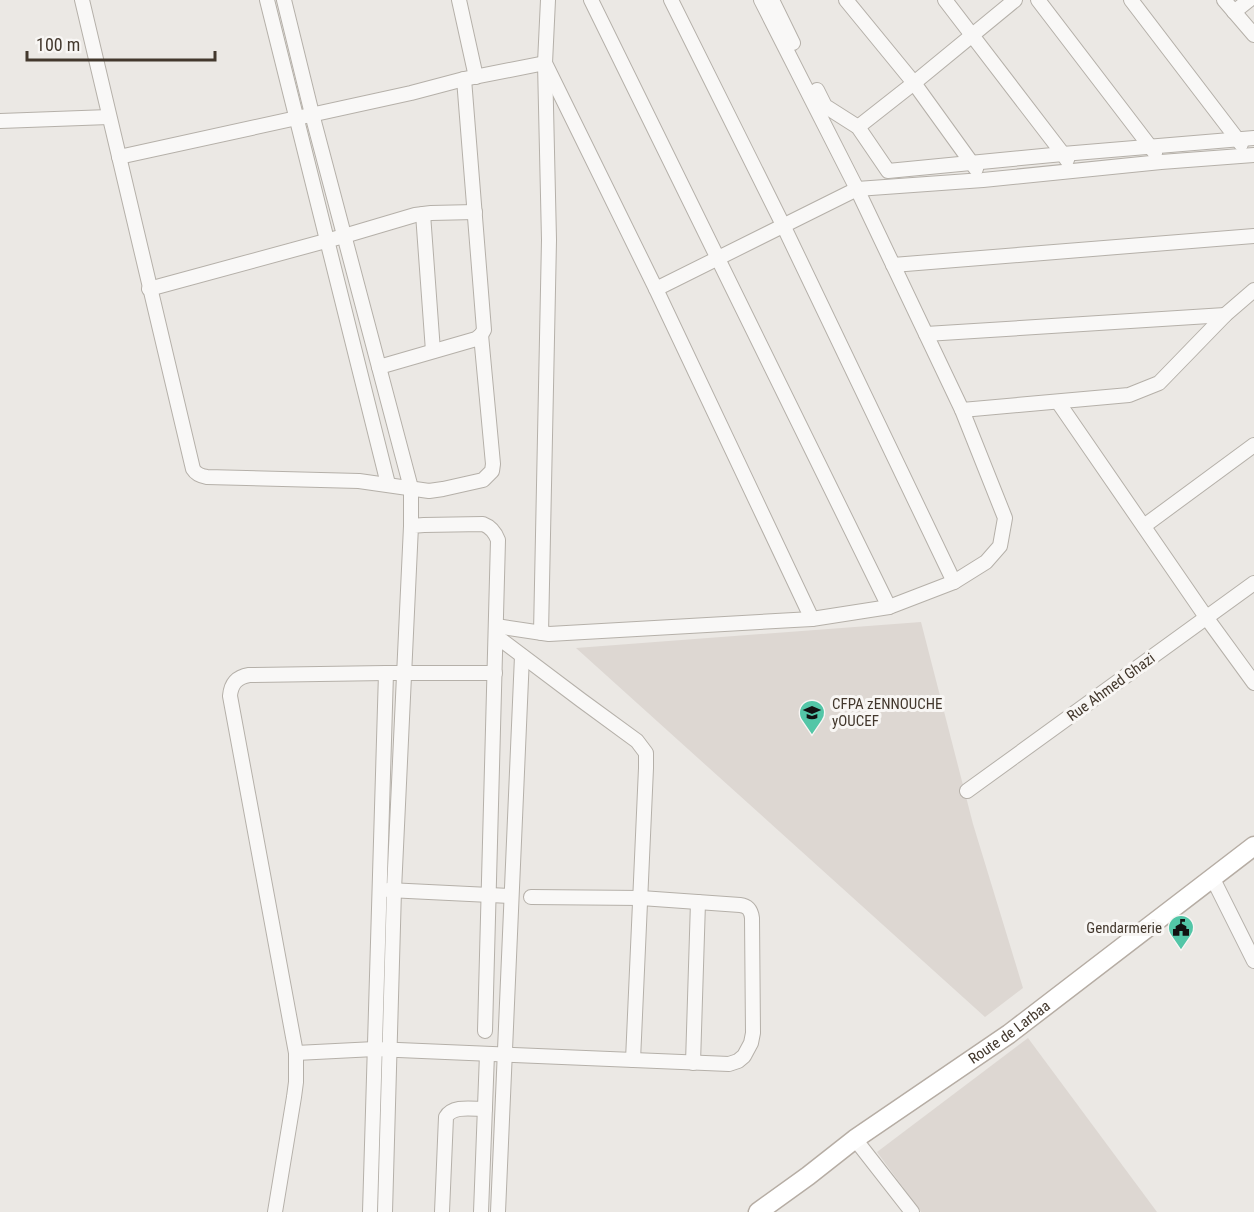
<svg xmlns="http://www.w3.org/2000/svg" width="1254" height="1212" font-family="'Roboto Condensed',sans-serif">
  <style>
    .built { fill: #ddd7d2 }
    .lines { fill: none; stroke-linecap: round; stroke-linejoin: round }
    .minor-casing { stroke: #b5b0a9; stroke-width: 16 }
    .major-casing { stroke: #b6ada4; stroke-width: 21 }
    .minor { stroke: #f9f8f7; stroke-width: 14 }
    .major { stroke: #fff; stroke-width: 18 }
    .labels { text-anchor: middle; stroke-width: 6; stroke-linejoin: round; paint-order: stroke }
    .street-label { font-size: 15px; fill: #43382d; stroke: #f8f6f4 }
    .poi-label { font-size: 15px; fill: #43382d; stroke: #f8f6f4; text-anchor: start }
  </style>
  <rect width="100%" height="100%" fill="#ebe8e4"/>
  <g class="built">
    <polygon points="921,622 973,824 1023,988 985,1017 576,648"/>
    <polygon points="1028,1038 1157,1212 921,1212 877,1152"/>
  </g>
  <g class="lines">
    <defs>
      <g id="minor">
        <path d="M82,0L193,469C196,474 200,476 207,477L359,481L429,491L443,489L483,480L492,471L493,464L481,335"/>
        <polyline points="267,0 388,484"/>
        <polyline points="284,0 312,114 411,488 411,526"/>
        <polyline points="459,0 476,77"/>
        <polyline points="548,0 545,63 656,289 812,619"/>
        <polyline points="591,0 889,607"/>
        <polyline points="671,0 783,225 954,582"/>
        <polyline points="772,0 793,43"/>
        <polyline points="846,0 914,83 976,169"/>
        <polyline points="945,0 1063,154 1067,160"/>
        <polyline points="1038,0 1155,153"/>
        <polyline points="1131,0 1241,144"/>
        <polyline points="1224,0 1254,35"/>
        <polyline points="1234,12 1249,0"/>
        <polyline points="817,90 825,106 858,127 888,171 1063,154 1254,138"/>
        <polyline points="0,121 109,117"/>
        <polyline points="858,127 914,83 1015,0"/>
        <polyline points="119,157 411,93 464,79 545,63 549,240 541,633"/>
        <polyline points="423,214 433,351"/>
        <polyline points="893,265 1254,236"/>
        <polyline points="149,289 344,236 415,215 431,213 475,212"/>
        <polyline points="656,289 857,189 983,180 1161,162 1254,155"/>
        <polyline points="926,334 1225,315"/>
        <polyline points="379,367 476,339 481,335 484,330 464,79"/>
        <polyline points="1058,402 1206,617 1254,683"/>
        <polyline points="962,410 1129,395 1159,383 1225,315 1254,290"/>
        <polyline points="1144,526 1254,445"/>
        <polyline points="496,626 549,634 812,619 889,607 954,582 986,562 1000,546 1005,518 962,410 857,189 761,0"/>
        <polyline points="496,636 581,700 637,741 646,753 646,768 633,1060"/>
        <polyline points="967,791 1254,583"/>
        <polyline points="1212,877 1254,961"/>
        <polyline points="388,890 511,896"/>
        <path d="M296,1053L375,1049L729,1064L738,1061L744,1056L751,1043L753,1033L752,918C751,910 748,906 740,905L641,898L531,897"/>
        <polyline points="693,1063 698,902"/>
        <polyline points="855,1139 912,1212"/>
        <path d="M275,1212L294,1097L296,1082V1053L230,696C231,684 237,677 249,675L386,673H495"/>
        <polyline points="370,1212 386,673"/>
        <path d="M385,1212L394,890L411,526L424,525L483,524C491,527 495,532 498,540L485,1031"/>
        <path d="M442,1212L446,1117C453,1105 472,1109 485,1109"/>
        <polyline points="481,1212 487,1054"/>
        <polyline points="498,1212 522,656"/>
      </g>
      <g id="major">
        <path id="s1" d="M758,1212L808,1176L855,1139L1009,1034L1254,846"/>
      </g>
    </defs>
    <use href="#minor" class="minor-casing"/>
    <use href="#major" class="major-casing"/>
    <use href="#minor" class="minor"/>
    <use href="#major" class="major"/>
  </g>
  <defs>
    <symbol id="university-pin" viewBox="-11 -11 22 30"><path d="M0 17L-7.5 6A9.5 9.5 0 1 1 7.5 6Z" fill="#53c6a7" stroke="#f8f6f4"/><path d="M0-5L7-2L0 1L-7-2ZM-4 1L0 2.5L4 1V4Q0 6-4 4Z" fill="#111"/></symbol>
    <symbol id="civic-pin" viewBox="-11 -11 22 30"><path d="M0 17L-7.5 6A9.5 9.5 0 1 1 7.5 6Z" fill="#53c6a7" stroke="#f8f6f4"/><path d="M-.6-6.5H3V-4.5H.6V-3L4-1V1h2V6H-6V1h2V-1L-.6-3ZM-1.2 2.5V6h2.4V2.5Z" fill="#111"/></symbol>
  </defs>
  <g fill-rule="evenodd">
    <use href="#university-pin" x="797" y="698" width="30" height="40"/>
    <use href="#civic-pin" x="1166" y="913" width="30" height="40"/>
  </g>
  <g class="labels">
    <g class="street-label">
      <text transform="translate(1111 687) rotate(-36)" y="5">Rue Ahmed Ghazi</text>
      <text dy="5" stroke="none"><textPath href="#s1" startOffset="309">Route de Larbaa</textPath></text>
    </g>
    <g class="poi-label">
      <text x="832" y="709">CFPA zENNOUCHE<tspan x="832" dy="17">yOUCEF</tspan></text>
      <text x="1162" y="933" text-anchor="end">Gendarmerie</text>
    </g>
  </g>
  <path d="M27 51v9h188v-9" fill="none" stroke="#43382d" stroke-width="3"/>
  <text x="36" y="51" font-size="18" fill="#43382d" stroke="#f8f6f4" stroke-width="4.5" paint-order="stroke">100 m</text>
</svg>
